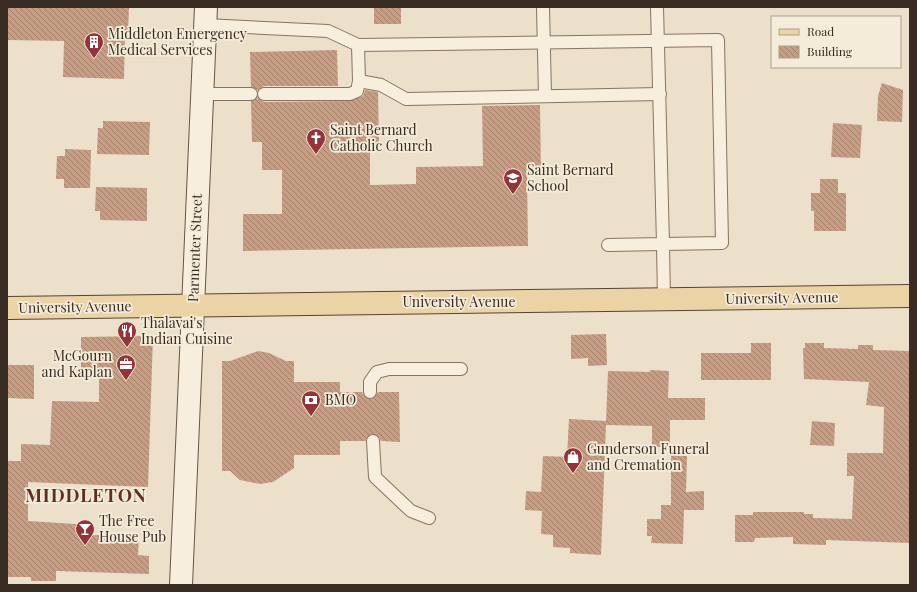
<svg xmlns="http://www.w3.org/2000/svg" width="917" height="592" font-family="'Playfair Display',serif">
  <style>
    .building { fill: url(#building-back-hatch) }
    .lines { fill: none; stroke-linecap: round; stroke-linejoin: round }
    .lane-casing { stroke: #877360; stroke-width: 14 }
    .secondary-casing { stroke: #695443; stroke-width: 24 }
    .primary-casing { stroke: #564233; stroke-width: 24 }
    .lane { stroke: #f7eedd; stroke-width: 12 }
    .secondary { stroke: #f7eedd; stroke-width: 22 }
    .primary { stroke: #ebd3a6; stroke-width: 22 }
    .labels { text-anchor: middle; stroke-width: 3.5; stroke-linejoin: round; paint-order: stroke }
    .poi-label { font-size: 14px; fill: #392c22; stroke: #f4ebd9; text-anchor: start }
    .street-label { font-size: 14px; fill: #392c22; stroke: #f4ebd9 }
    .district-label { font-size: 18px; font-weight: bold; letter-spacing: 1px; fill: #632f24; stroke: #f4ebd9 }
  </style>
  <defs>
    <pattern id="building-back-hatch" width="6" height="6" patternUnits="userSpaceOnUse"><rect width="6" height="6" fill="#c79d83"/><path d="M-1 5l2 2M0 0l6 6M5-1l2 2" fill="none" stroke="#a3806b"/></pattern>
  </defs>
  <rect width="100%" height="100%" fill="#ece0ca"/>
  <g class="building">
    <polygon points="7,7 129,7 128,32 125,31 124,79 63,77 64,41 7,40"/>
    <rect x="374" y="8" width="27" height="16"/>
    <polygon points="337,50 338,86 264,86 258,90 251,87 250,52"/>
    <polygon points="882,83 903,90 902,122 877,121 878,96"/>
    <polygon points="365,90 378,92 379,144 370,144 370,185 416,184 416,167 483,166 482,106 540,105 541,175 527,175 528,246 243,251 243,214 282,214 282,170 262,170 262,142 252,142 251,101 258,98 264,102 350,101 363,96"/>
    <polygon points="103,121 150,122 149,155 97,154 98,128 103,128"/>
    <polygon points="833,123 862,125 860,158 831,157"/>
    <polygon points="65,149 91,150 90,188 64,188 64,179 56,179 57,156 65,156"/>
    <polygon points="820,179 838,179 838,193 846,193 846,231 814,231 814,211 811,211 811,193 820,193"/>
    <polygon points="96,187 147,188 147,221 100,220 100,211 95,211"/>
    <polygon points="606,334 607,365 588,366 588,358 571,359 571,335"/>
    <polygon points="153,336 148,487 28,482 28,521 90,525 90,535 139,536 138,555 149,556 149,574 56,571 56,581 31,581 31,577 7,577 7,461 21,461 21,444 50,445 52,401 99,402 99,368 81,368 81,337"/>
    <polygon points="751,343 771,343 771,380 701,380 701,353 751,353"/>
    <polygon points="805,343 824,343 824,348 858,349 858,345 873,345 873,350 910,351 910,543 826,540 826,545 793,544 793,537 755,538 754,542 735,542 735,515 753,515 753,512 804,512 804,514 813,514 813,518 852,519 854,476 847,476 847,453 883,453 884,407 866,405 869,382 804,379 803,348 805,348"/>
    <polygon points="258,351 269,353 286,361 294,361 294,382 340,382 340,392 362,392 364,396 370,399 374,398 378,392 399,392 400,442 381,441 379,437 372,434 367,437 366,441 340,441 340,455 294,455 294,468 273,482 260,484 240,480 230,471 222,471 222,361 230,361"/>
    <polygon points="7,365 34,365 34,399 7,398"/>
    <polygon points="650,370 669,371 668,398 705,398 705,420 670,420 670,447 652,447 652,426 606,425 601,555 570,553 570,548 553,547 553,535 541,534 542,511 525,510 526,491 541,492 543,456 567,457 569,419 606,421 608,371 650,372"/>
    <polygon points="812,421 835,423 834,446 810,445"/>
    <polygon points="671,455 687,456 686,492 704,491 704,510 684,510 683,544 651,543 652,536 647,536 647,519 661,519 661,505 671,505"/>
  </g>
  <g class="lines">
    <defs>
      <g id="lane">
        <polyline points="543,7 545,96"/>
        <polyline points="205,25 328,31 358,45 718,40 722,243 663,244 664,300"/>
        <polyline points="359,81 381,85 406,99 660,94"/>
        <polyline points="202,94 251,94"/>
        <polyline points="264,94 350,94 357,91 359,81 358,45"/>
        <polyline points="608,245 663,244 657,7"/>
        <polyline points="370,392 370,382 377,372 389,369 461,369"/>
        <polyline points="373,441 375,477 411,511 429,518"/>
      </g>
      <polyline id="secondary" points="181,585 206,7"/>
      <polyline id="primary" points="7,308 910,296"/>
    </defs>
    <use href="#lane" class="lane-casing"/>
    <use href="#secondary" class="secondary-casing"/>
    <use href="#primary" class="primary-casing"/>
    <use href="#lane" class="lane"/>
    <use href="#secondary" class="secondary"/>
    <use href="#primary" class="primary"/>
  </g>
  <defs>
    <symbol id="building-pin" viewBox="-11 -11 22 30"><path d="M0 17L-7.5 6A9.5 9.5 0 1 1 7.5 6Z" fill="#923438" stroke="#f4ebd9"/><path d="M-4-6H4V6H1V3H-1V6H-4ZM-2.5-4.3h1.7v1.8h-1.7ZM.8-4.3h1.7v1.8H.8ZM-2.5-1h1.7V.8h-1.7ZM.8-1h1.7V.8H.8Z" fill="#fff"/></symbol>
    <symbol id="church-pin" viewBox="-11 -11 22 30"><path d="M0 17L-7.5 6A9.5 9.5 0 1 1 7.5 6Z" fill="#923438" stroke="#f4ebd9"/><path d="M-1.2-6h2.4v3.5h3.3v2.4h-3.3V6h-2.4V-.1h-3.3v-2.4h3.3Z" fill="#fff"/></symbol>
    <symbol id="school-pin" viewBox="-11 -11 22 30"><path d="M0 17L-7.5 6A9.5 9.5 0 1 1 7.5 6Z" fill="#923438" stroke="#f4ebd9"/><path d="M0-5L7-2L0 1L-7-2ZM-4 1L0 2.5L4 1V4Q0 6-4 4Z" fill="#fff"/></symbol>
    <symbol id="restaurant-pin" viewBox="-11 -11 22 30"><path d="M0 17L-7.5 6A9.5 9.5 0 1 1 7.5 6Z" fill="#923438" stroke="#f4ebd9"/><path d="M-5-6h1v4h1v-4h1v4h1v-4h1v5L-1.5 .5V6h-2V.5L-5-1ZM5-6V6H3V1.5H1.5Q1.5-4 5-6Z" fill="#fff"/></symbol>
    <symbol id="office-pin" viewBox="-11 -11 22 30"><path d="M0 17L-7.5 6A9.5 9.5 0 1 1 7.5 6Z" fill="#923438" stroke="#f4ebd9"/><path d="M-6-3h4V-5.5h4V-3h4V5H-6ZM-1-4.5V-3h2v-1.5ZM-6 0V1H6V0Z" fill="#fff"/></symbol>
    <symbol id="bank-pin" viewBox="-11 -11 22 30"><path d="M0 17L-7.5 6A9.5 9.5 0 1 1 7.5 6Z" fill="#923438" stroke="#f4ebd9"/><path d="M-6-4H6V4H-6ZM0-2.3a2.3 2.3 0 1 0 0 4.6a2.3 2.3 0 1 0 0-4.6Z" fill="#fff"/></symbol>
    <symbol id="shop-pin" viewBox="-11 -11 22 30"><path d="M0 17L-7.5 6A9.5 9.5 0 1 1 7.5 6Z" fill="#923438" stroke="#f4ebd9"/><path d="M-5-2.5h2.3a2.7 3.5 0 0 1 5.4 0H5L5.5 6h-11ZM-1.5-2.5h3a1.5 2.3 0 0 0-3 0Z" fill="#fff"/></symbol>
    <symbol id="bar-pin" viewBox="-11 -11 22 30"><path d="M0 17L-7.5 6A9.5 9.5 0 1 1 7.5 6Z" fill="#923438" stroke="#f4ebd9"/><path d="M-6-5H6L.8 .8V4.5H3.5V6h-7V4.5H-.8V.8Z" fill="#fff"/></symbol>
  </defs>
  <g fill-rule="evenodd">
    <use href="#building-pin" x="83" y="31" width="22" height="30"/>
    <use href="#church-pin" x="305" y="127" width="22" height="30"/>
    <use href="#school-pin" x="502" y="167" width="22" height="30"/>
    <use href="#restaurant-pin" x="116" y="320" width="22" height="30"/>
    <use href="#office-pin" x="115" y="353" width="22" height="30"/>
    <use href="#bank-pin" x="300" y="389" width="22" height="30"/>
    <use href="#shop-pin" x="562" y="446" width="22" height="30"/>
    <use href="#bar-pin" x="74" y="518" width="22" height="30"/>
  </g>
  <g class="labels">
    <g class="poi-label">
      <text x="108" y="39">Middleton Emergency<tspan x="108" dy="16">Medical Services</tspan></text>
      <text x="330" y="135">Saint Bernard<tspan x="330" dy="16">Catholic Church</tspan></text>
      <text x="527" y="175">Saint Bernard<tspan x="527" dy="16">School</tspan></text>
      <text x="141" y="328">Thalavai's<tspan x="141" dy="16">Indian Cuisine</tspan></text>
      <text x="112" y="361" text-anchor="end">McGourn<tspan x="112" dy="16">and Kaplan</tspan></text>
      <text x="325" y="405">BMO</text>
      <text x="587" y="454">Gunderson Funeral<tspan x="587" dy="16">and Cremation</tspan></text>
      <text x="99" y="526">The Free<tspan x="99" dy="16">House Pub</tspan></text>
    </g>
    <g class="street-label">
      <text transform="translate(195 248) rotate(-88)" y="5">Parmenter Street</text>
      <text transform="translate(782 298) rotate(-1)" y="5">University Avenue</text>
      <text x="459" y="307">University Avenue</text>
      <text transform="translate(75 307) rotate(-1)" y="5">University Avenue</text>
    </g>
    <g class="district-label">
      <text x="86" y="502">MIDDLETON</text>
    </g>
  </g>
  <rect width="917" height="592" fill="none" stroke="#392c22" stroke-width="16"/>
  <rect x="771" y="16" width="130" height="52" fill="#f4ebd9" stroke="#a99f90"/>
  <rect x="779" y="29" width="20" height="6" fill="#ebd3a6" stroke="#a99f90"/>
  <text x="807" y="36" font-size="12" fill="#392c22">Road</text>
  <rect x="779" y="46" width="20" height="12" fill="url(#building-back-hatch)" stroke="#a99f90"/>
  <text x="807" y="56" font-size="12" fill="#392c22">Building</text>
</svg>
